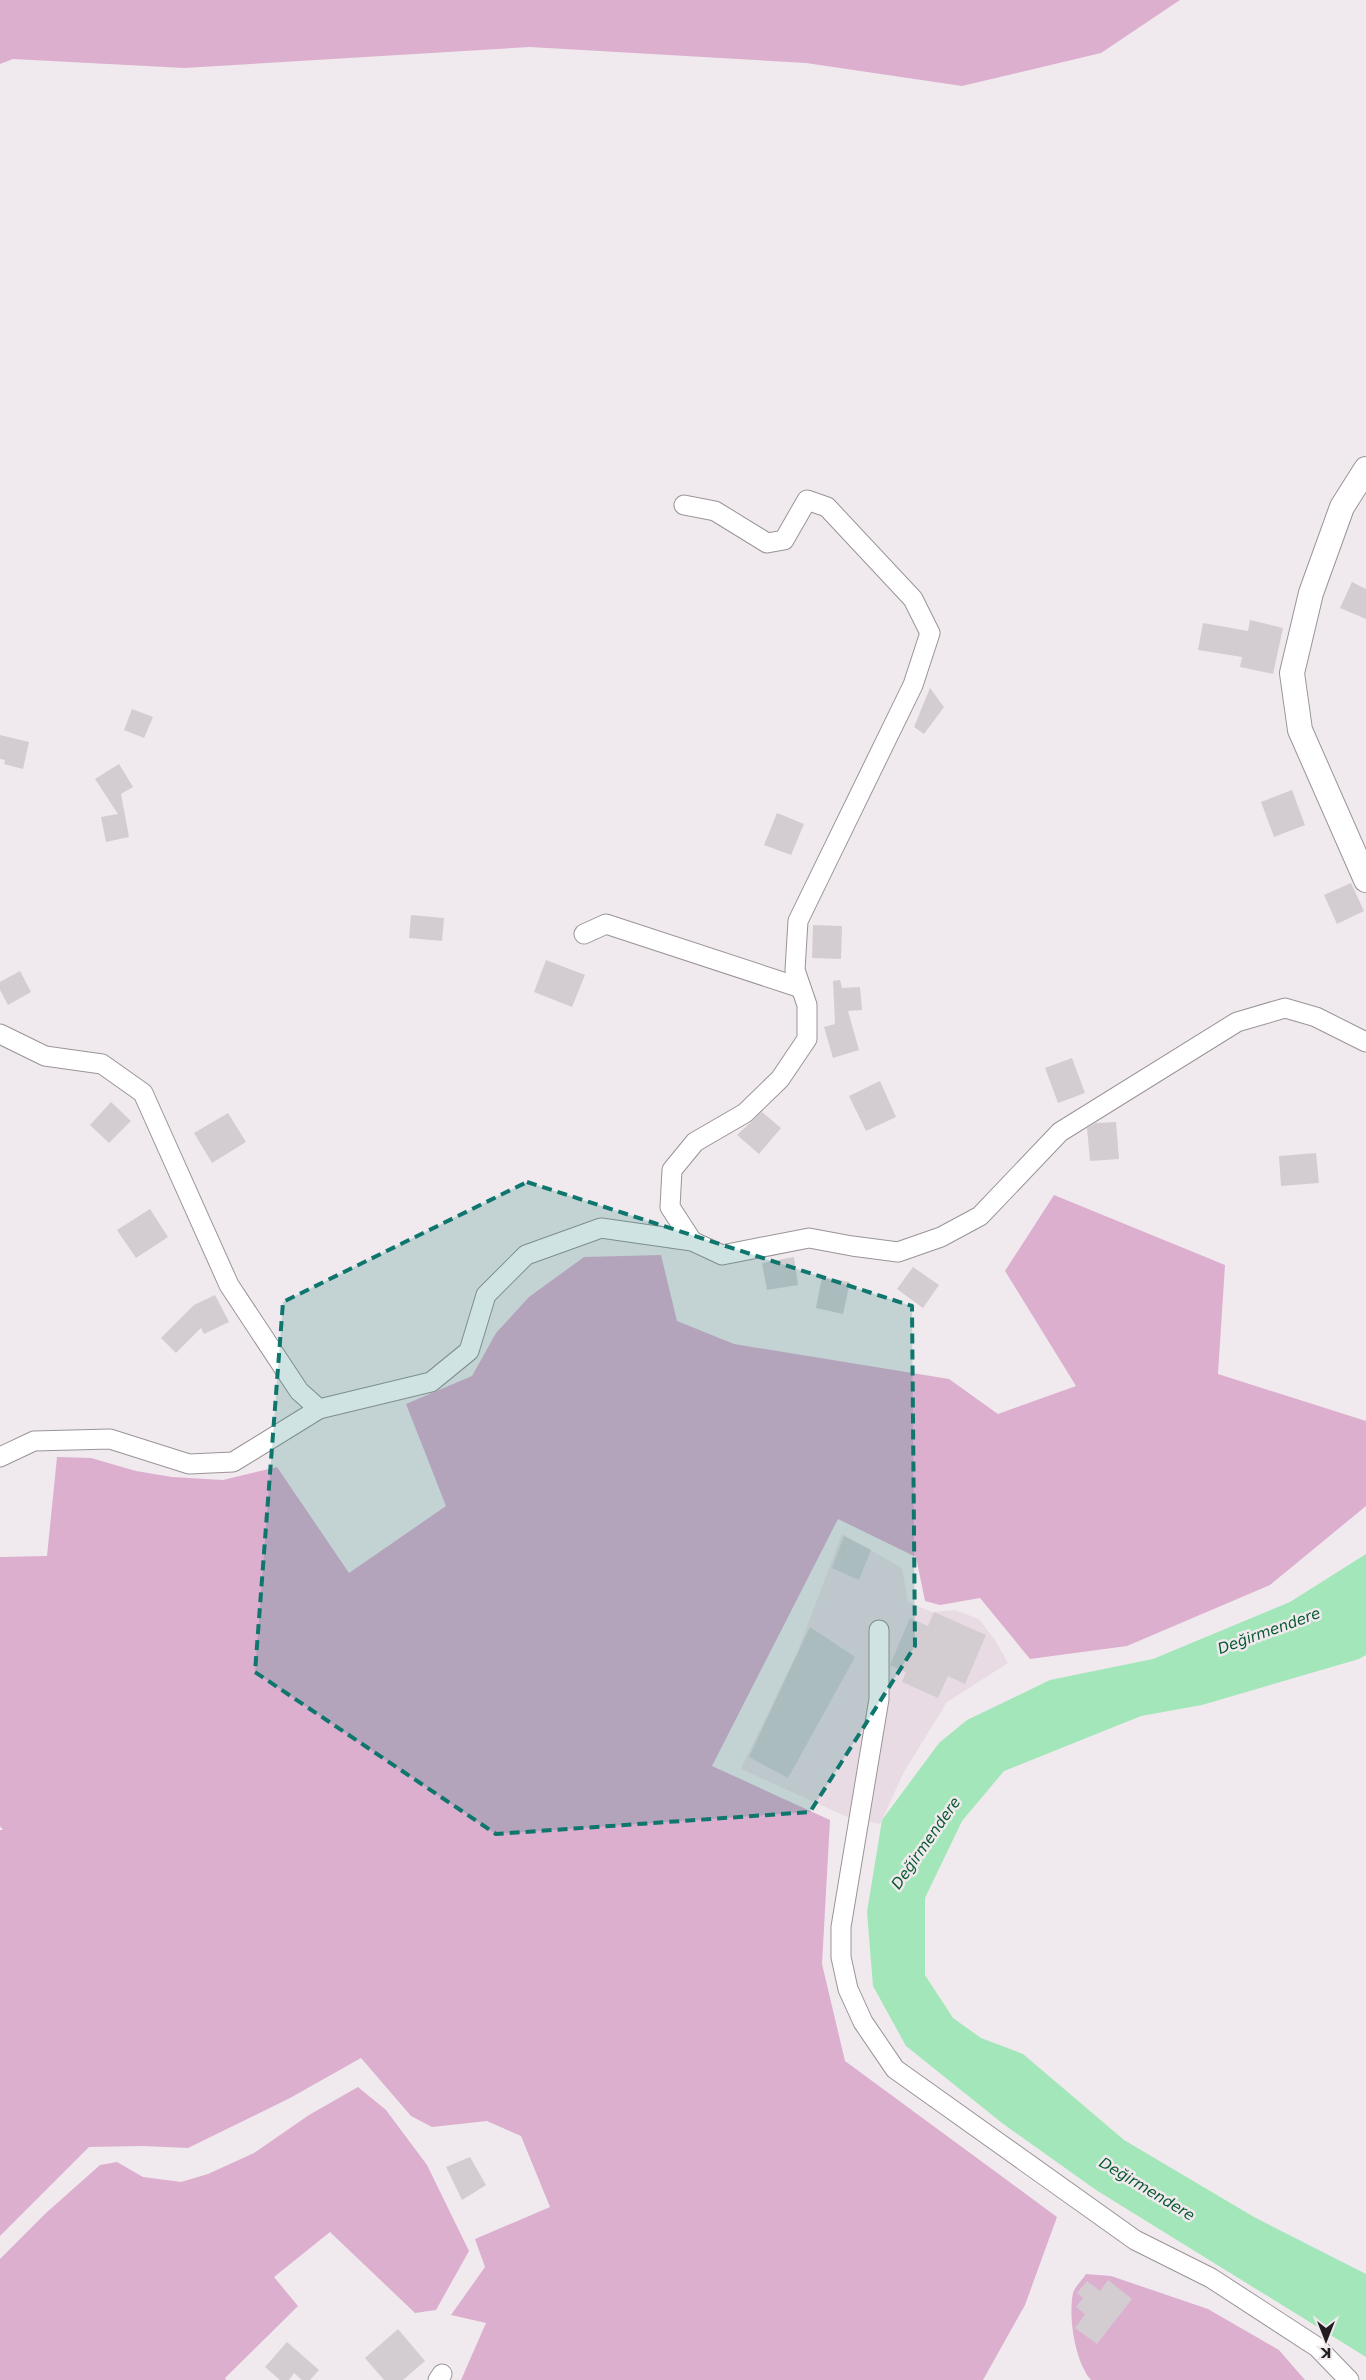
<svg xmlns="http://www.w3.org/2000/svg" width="1366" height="2380" font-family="'DejaVu Sans',sans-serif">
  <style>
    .built { fill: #e9dbe4 }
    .green { fill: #dcafcf }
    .water { fill: #a3e6b9 }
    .building { fill: #d3cdd2 }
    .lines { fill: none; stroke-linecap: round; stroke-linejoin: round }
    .minor-casing { stroke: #9a9498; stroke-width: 21 }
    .tertiary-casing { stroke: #9a9498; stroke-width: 26 }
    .minor { stroke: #fff; stroke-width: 19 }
    .tertiary { stroke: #fff; stroke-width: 24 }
    .marked { fill: #0f766e; fill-opacity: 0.2; stroke: #0f766e; stroke-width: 4; stroke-dasharray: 10 6; stroke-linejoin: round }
    .labels { text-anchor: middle; stroke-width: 5; stroke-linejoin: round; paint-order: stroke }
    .water-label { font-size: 15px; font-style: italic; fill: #095931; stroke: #f0eaee }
  </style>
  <rect width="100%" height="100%" fill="#f0eaee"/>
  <polygon class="built" points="842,1534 902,1568 908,1602 932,1612 955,1610 979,1619 995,1640 1008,1663 947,1702 904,1772 880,1824 845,1816 741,1769 797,1653"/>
  <g class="green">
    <polygon points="0,0 1180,0 1101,53 962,86 806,63 530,47 184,68 13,59 0,64"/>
    <polygon points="1054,1195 1225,1265 1218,1374 1366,1421 1366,1506 1270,1585 1127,1646 1030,1659 980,1598 940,1605 925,1601 916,1557 838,1519 712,1766 830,1820 822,1964 845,2061 1057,2217 1025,2305 983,2380 461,2380 486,2323 451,2315 485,2267 475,2239 550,2207 521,2136 487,2121 432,2127 411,2116 361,2058 290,2098 188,2148 142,2146 89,2147 0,2236 0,1830 3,1830 0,1826 0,1557 47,1556 57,1457 91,1458 136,1471 172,1477 223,1480 277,1467 349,1573 446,1506 406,1404 472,1376 496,1333 529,1297 584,1257 661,1255 677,1321 734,1344 949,1379 998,1414 1076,1386 1005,1271"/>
    <polygon points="358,2087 386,2110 427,2165 469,2251 436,2310 415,2313 330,2232 274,2277 298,2306 225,2378 226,2380 0,2380 0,2259 46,2213 100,2165 117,2162 143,2177 181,2182 208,2174 254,2153 309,2115"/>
    <path d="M1086,2274L1111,2276L1208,2309L1279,2350L1305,2380H1091C1075,2362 1068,2317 1073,2293C1075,2287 1082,2280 1086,2274Z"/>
  </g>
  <polygon class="water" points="1366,1554 1366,1655 1359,1659 1202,1705 1141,1716 1004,1771 962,1821 925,1898 925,1975 953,2018 981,2038 1023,2054 1124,2140 1254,2217 1366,2274 1366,2357 1096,2190 1002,2123 906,2046 873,1986 867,1912 882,1820 939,1743 967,1720 1050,1680 1153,1659 1290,1602"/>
  <g class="building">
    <polygon points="1352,582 1366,589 1366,619 1340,608"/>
    <polygon points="1250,620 1283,628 1273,674 1240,667 1242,657 1198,650 1203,623 1248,631"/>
    <polygon points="930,688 944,707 924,734 914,727"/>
    <polygon points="132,709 153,717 144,738 124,730"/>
    <polygon points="0,735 29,742 23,769 4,764 5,760 0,759"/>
    <polygon points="119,764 133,787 121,794 129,837 106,842 101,817 118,814 95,779"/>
    <polygon points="1292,790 1305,825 1274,837 1261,802"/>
    <polygon points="777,813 804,824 791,855 764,845"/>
    <polygon points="1351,883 1364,911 1337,924 1324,895"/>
    <polygon points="411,915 444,918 442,941 409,938"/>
    <polygon points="813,925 842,926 841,959 812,958"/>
    <polygon points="546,960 585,975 572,1007 534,992"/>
    <polygon points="20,971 31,992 8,1005 0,990 0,982"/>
    <polygon points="840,980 842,988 860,987 862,1010 848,1011 859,1050 833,1058 824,1027 835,1024 833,981"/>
    <polygon points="1072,1058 1085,1093 1058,1103 1045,1068"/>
    <polygon points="880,1081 896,1117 866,1131 849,1096"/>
    <polygon points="111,1102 131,1121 109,1143 90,1125"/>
    <polygon points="762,1112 781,1128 759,1154 737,1135"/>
    <polygon points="228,1113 246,1142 212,1163 194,1133"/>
    <polygon points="1116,1122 1119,1159 1090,1161 1087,1128 1096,1123"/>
    <polygon points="1316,1153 1319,1183 1281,1186 1279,1156"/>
    <polygon points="150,1209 168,1237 136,1258 117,1230"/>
    <polygon points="794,1257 798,1285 767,1290 762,1263"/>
    <polygon points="913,1267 939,1285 923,1308 897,1289"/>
    <polygon points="822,1277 850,1282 843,1314 816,1308"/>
    <polygon points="215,1295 229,1322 204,1334 201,1328 176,1353 161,1338 194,1305"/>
    <polygon points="844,1536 871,1550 859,1580 832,1568"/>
    <polygon points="934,1612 986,1635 965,1684 948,1676 938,1698 902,1682 906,1672 890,1665 910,1618 928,1626"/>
    <polygon points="810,1627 855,1657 788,1778 749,1757"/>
    <polygon points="470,2157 486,2185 462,2200 446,2167"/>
    <polygon points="1108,2280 1132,2299 1097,2344 1075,2328 1085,2314 1076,2307 1083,2298 1077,2293 1087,2281 1100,2291"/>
    <polygon points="398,2329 425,2361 403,2380 384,2380 365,2358"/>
    <polygon points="287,2342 319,2370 310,2380 302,2380 294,2373 289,2380 280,2380 265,2367"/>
  </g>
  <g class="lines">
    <defs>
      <g id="minor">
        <polyline points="684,505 715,511 767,543 784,540 807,500 827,507 913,599 930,633 913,685 798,921 795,970 807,1005 807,1039 780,1079 745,1113 695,1142 672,1170 670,1207 692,1241"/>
        <polyline points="584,934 606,924 801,988"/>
        <polyline points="0,1034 45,1056 102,1064 143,1093 229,1285 299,1391 319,1409"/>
        <polyline points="0,1457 34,1441 110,1439 189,1464 233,1462 319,1409 431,1382 469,1351 486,1295 526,1255 601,1228 692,1241 722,1255 809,1238 852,1246 898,1252 941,1237 980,1216 1060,1132 1237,1022 1285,1008 1316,1017 1366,1042"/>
        <polyline points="879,1630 879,1699 841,1927 841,1957 848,1989 863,2022 895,2069 1135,2240 1211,2278 1317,2347 1349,2380"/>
        <polyline points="438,2380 442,2374"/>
      </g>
      <polyline id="tertiary" points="1366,469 1342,507 1311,593 1292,673 1300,730 1366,880"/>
    </defs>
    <use href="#minor" class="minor-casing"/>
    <use href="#tertiary" class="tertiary-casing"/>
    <use href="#minor" class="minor"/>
    <use href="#tertiary" class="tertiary"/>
  </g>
  <path class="marked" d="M527,1182L912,1306L915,1646L810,1812L496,1834L255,1672L283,1302Z"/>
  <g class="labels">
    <g class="water-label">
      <text transform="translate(1269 1631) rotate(-20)" y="5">Değirmendere</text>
      <text transform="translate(926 1843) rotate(-55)" y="5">Değirmendere</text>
      <text transform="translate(1147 2189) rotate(31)" y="5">Değirmendere</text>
    </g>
  </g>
  <g transform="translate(1326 2340) rotate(180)" stroke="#f0eaee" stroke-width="4" paint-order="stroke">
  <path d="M0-4L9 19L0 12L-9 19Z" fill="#1f1d1f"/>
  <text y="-8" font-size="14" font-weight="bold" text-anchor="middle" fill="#1f1d1f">K</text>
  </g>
</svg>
